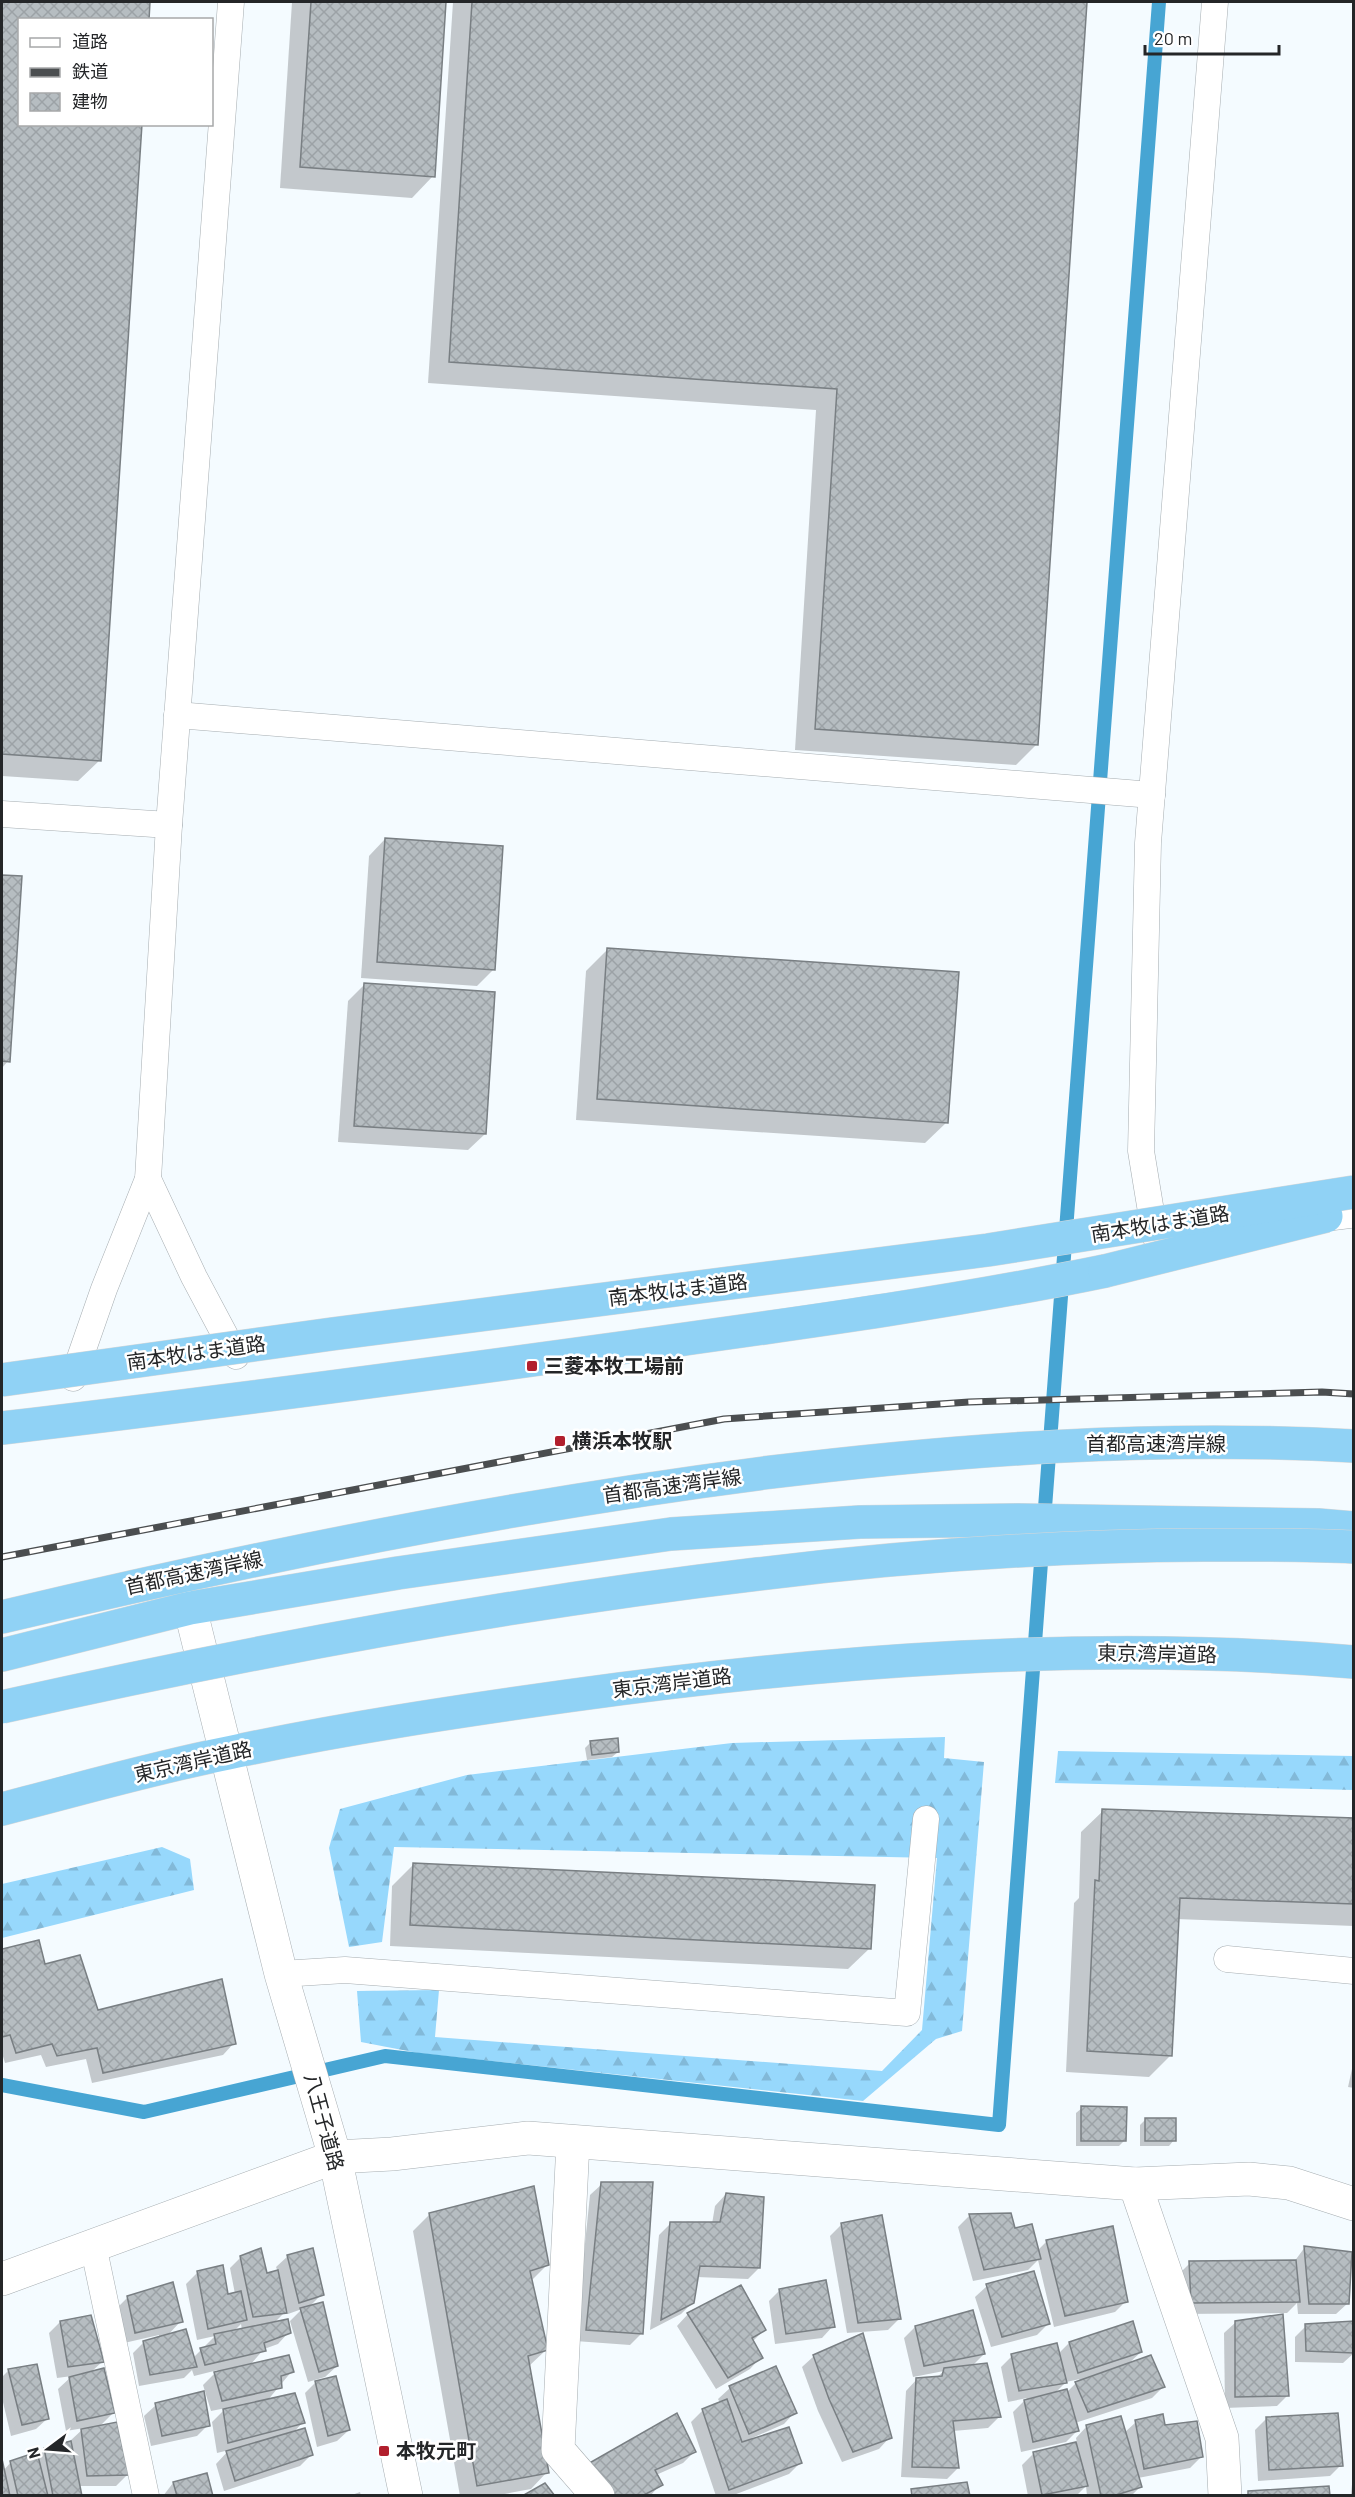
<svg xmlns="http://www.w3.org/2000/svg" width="1355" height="2497" font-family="Barlow,'Noto Sans JP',sans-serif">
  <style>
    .forest { fill: url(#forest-firs) }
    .shadow { fill: #0003; fill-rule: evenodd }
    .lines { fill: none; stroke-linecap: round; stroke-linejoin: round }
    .stream { stroke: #47a5d3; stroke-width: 14 }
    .building { fill: url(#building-cross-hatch); stroke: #797f83; stroke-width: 1.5 }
    .lane-casing { stroke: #a6adb1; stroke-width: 27 }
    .street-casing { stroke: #a6adb1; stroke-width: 34 }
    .secondary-casing { stroke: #a6adb1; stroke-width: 34 }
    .highway-casing { stroke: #d8d8d8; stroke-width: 34 }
    .lane { stroke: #fff; stroke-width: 26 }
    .street { stroke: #fff; stroke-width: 33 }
    .secondary { stroke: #fff; stroke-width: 33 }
    .highway { stroke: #90d2f5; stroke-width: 33 }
    .rail-casing { stroke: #4b4e50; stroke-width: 7 }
    .rail { stroke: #fff; stroke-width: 4.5; stroke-dasharray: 14; stroke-linecap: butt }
    .highway-bridge-casing { stroke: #d8d8d8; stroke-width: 34; stroke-linecap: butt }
    .highway-bridge { stroke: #90d2f5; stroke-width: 33 }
    .poi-dot { fill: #b11f2d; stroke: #fff; stroke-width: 2 }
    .labels { text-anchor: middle; stroke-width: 5; stroke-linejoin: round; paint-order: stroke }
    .street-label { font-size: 20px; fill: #242628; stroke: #fff }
    .poi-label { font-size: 20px; font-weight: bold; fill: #242628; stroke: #fff; text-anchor: start }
  </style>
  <defs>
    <pattern id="forest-firs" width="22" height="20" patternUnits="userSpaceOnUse" patternTransform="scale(1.5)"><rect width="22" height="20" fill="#97d8fc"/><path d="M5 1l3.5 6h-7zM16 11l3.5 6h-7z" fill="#82b9d8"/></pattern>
    <pattern id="building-cross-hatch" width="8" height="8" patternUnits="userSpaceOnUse" patternTransform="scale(1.5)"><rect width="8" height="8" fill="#b6bdc1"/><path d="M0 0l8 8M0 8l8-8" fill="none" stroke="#9ca2a6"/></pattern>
  </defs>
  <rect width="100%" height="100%" fill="#f4fbff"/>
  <g class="forest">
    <polygon points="945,1737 944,1758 984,1762 962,2031 936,2039 863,2101 418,2053 361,2042 357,1991 439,1990 435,2037 882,2071 922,2030 937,1858 394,1847 382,1942 349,1947 329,1848 340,1809 467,1775 732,1743"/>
    <polygon points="1058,1751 1353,1756 1353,1790 1055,1783"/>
    <polygon points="162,1847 190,1859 194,1890 2,1938 2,1884"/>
  </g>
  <g class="shadow">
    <polygon points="2,2 149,2 148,20 20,20 20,124 100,760 78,781 2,776"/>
    <polygon points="292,2 444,2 433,176 412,198 280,188"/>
    <polygon points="453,2 1086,2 1037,744 1016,765 795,750 816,410 428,383"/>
    <polygon points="385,839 494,969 477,986 361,978 369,856"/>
    <polygon points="2,876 20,877 8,1061 2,1068"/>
    <polygon points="608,949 947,1122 925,1143 576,1120 586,971"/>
    <polygon points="365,984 485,1134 468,1150 338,1142 348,1001"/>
    <polygon points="591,1742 618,1752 612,1757 587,1760 585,1748"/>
    <polygon points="1103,1811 1354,1820 1354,1926 1177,1919 1171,2055 1149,2077 1066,2072 1074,1903 1079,1898 1081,1832"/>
    <polygon points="414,1864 870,1948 848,1969 390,1946 392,1886"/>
    <polygon points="38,1942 44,1966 97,2011 234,2043 223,2055 92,2083 86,2059 46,2067 41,2055 5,2063 2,2053 2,1950"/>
    <polygon points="1354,2060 1354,2088 1348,2087"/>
    <polygon points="1082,2108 1124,2141 1119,2146 1076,2146 1076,2113"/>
    <polygon points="1146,2119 1174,2140 1169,2146 1140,2146 1140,2125"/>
    <polygon points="602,2184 642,2333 630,2345 575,2341 590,2195"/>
    <polygon points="726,2194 759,2268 748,2279 696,2277 693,2302 681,2314 650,2330 659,2235 671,2223 712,2224 715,2206"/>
    <polygon points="430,2214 547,2265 531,2281 546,2350 529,2366 547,2472 531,2489 494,2496 460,2496 413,2231"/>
    <polygon points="969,2216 1014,2230 1037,2251 1047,2241 1126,2301 1115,2312 1054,2327 1038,2260 1028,2270 973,2281 958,2227"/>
    <polygon points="841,2225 899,2319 888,2330 847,2333 830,2236"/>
    <polygon points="1305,2247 1348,2303 1336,2314 1298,2314 1297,2303 1287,2313 1180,2314 1179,2274 1190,2263 1294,2262"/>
    <path d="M288,2256L322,2294L309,2307L337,2366L325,2377L308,2382L290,2321L302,2309L288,2314L287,2310L274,2323L289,2332L278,2344L264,2349L250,2365L292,2371L267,2401L303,2422L292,2434L311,2455L300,2466L224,2491L216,2464L229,2450L217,2453L212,2422L226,2408L211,2411L203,2385L218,2370L194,2376L192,2370L184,2378L139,2386L133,2353L144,2342L159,2338V2335L124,2343L116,2309L127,2298L172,2284L181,2321L167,2336L193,2358L215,2336L197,2340L186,2284L198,2272L226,2296L235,2294L230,2268L241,2257L266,2275L278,2272L276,2267ZM241,2324L242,2330L233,2332Z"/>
    <polygon points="987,2286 1048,2324 1037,2335 991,2347 975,2297"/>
    <polygon points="780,2290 833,2326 822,2338 775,2344 769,2301"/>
    <polygon points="688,2314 765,2329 753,2341 761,2357 750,2369 716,2389 677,2326"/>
    <polygon points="60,2322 102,2362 91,2372 113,2413 99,2427 127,2475 116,2486 79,2486 80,2496 2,2496 2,2466 3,2471 11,2462 37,2457 45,2449 70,2441 84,2428 66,2431 58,2389 72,2376 57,2378 49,2333"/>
    <polygon points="1236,2322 1288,2395 1277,2406 1225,2408 1224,2333"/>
    <polygon points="1306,2326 1354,2353 1343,2363 1295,2362 1295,2337"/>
    <polygon points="915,2327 984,2354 971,2367 999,2417 988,2428 953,2431 958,2468 947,2479 901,2477 906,2391 917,2379 936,2378 944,2371 913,2377 904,2338"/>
    <path d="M1069,2343L1141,2352L1127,2365L1163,2387L1152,2398L1075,2423L1077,2431L1066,2442L1021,2452L1013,2412L1027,2398L1008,2402L1001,2367L1012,2356L1058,2354ZM1080,2379L1066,2393L1054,2394L1066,2382Z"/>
    <polygon points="814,2356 890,2437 879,2449 842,2462 818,2411 802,2367"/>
    <polygon points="775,2368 795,2412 784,2424 752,2438 800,2463 789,2474 731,2496 716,2496 691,2422 702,2411 720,2403 718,2399 730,2388"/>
    <polygon points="9,2370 48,2418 36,2429 11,2436 2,2398 2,2377"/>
    <polygon points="316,2382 349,2430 337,2441 317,2447 305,2393"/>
    <polygon points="156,2405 208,2425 197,2436 151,2446 144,2416"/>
    <polygon points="1266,2419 1341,2465 1330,2476 1258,2481 1255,2430"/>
    <polygon points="1136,2422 1163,2426 1202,2456 1190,2468 1138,2478 1140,2487 1131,2496 1087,2496 1086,2486 1076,2496 1028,2496 1022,2465 1033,2454 1077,2443 1076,2438 1087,2426 1124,2433"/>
    <polygon points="694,2452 683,2463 656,2475 661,2484 650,2496 593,2496"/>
    <polygon points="1354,2465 1354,2494 1351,2494"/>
    <polygon points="173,2483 211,2496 163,2496"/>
    <polygon points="360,2492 361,2496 349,2496"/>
  </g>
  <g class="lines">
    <g class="stream">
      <polyline points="1044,1521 1159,2"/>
      <polyline points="2,2085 144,2112 385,2056 999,2125 1042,1549"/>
    </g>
  </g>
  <g class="building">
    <polygon points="2,2 150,2 149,20 20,20 20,124 142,124 101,761 2,754"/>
    <polygon points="311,2 446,2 435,177 300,167"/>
    <polygon points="472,2 1087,2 1038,745 815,729 837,389 449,362"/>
    <polygon points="385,838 503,846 495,970 377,962"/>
    <polygon points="2,875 22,876 10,1062 2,1061"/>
    <polygon points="607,948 959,972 948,1123 597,1099"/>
    <polygon points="364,983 495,992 486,1134 354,1126"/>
    <polygon points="618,1738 619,1752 592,1755 590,1741"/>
    <polygon points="1102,1809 1354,1818 1354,1904 1180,1898 1172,2056 1087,2051 1095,1880 1099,1881"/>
    <polygon points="413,1863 875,1885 871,1949 410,1925"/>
    <polygon points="39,1940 45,1964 80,1955 98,2010 222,1979 236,2044 103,2073 97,2048 57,2056 52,2044 16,2053 10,2035 2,2037 2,1949"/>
    <polygon points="1081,2106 1127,2107 1126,2141 1081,2141"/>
    <rect x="1145" y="2118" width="31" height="23"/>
    <polygon points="601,2182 653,2182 643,2334 586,2330"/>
    <polygon points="534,2186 549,2265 530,2271 548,2350 528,2356 549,2473 477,2486 429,2213"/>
    <polygon points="726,2193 764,2197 760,2268 700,2266 694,2303 661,2320 670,2222 720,2222"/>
    <polygon points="1011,2213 1015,2228 1032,2224 1041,2259 984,2270 969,2214"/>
    <polygon points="882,2215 901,2319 858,2323 841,2223"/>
    <polygon points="1113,2226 1128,2302 1065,2316 1046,2240"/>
    <polygon points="1304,2246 1352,2252 1349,2304 1309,2304"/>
    <polygon points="261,2248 267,2273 278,2270 287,2313 253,2317 240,2256"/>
    <polygon points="313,2248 324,2295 299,2303 287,2255"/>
    <polygon points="1296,2260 1300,2302 1191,2303 1189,2261"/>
    <polygon points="223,2265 228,2294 241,2291 247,2320 208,2329 197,2271"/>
    <polygon points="1034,2271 1050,2324 1002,2337 986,2284"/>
    <polygon points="826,2280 835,2327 786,2334 779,2289"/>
    <polygon points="173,2282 183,2322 135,2333 127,2296"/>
    <polygon points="741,2285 766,2330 752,2338 763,2358 728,2378 687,2313"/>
    <polygon points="323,2302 338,2366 319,2372 300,2308"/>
    <polygon points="973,2310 985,2354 924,2366 915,2326"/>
    <polygon points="1283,2314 1289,2396 1235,2397 1235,2321"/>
    <polygon points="91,2315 104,2362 68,2367 60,2321"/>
    <polygon points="288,2319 291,2333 264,2343 266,2351 205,2365 200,2348 216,2344 214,2334"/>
    <polygon points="1133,2321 1142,2352 1078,2373 1069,2342"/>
    <polygon points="1354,2321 1354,2353 1306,2351 1305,2324"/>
    <polygon points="186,2329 197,2367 150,2375 143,2341"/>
    <polygon points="863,2333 892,2438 853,2452 829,2399 813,2355"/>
    <polygon points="1057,2343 1067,2383 1019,2391 1011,2354"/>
    <polygon points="289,2355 294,2372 281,2376 282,2388 222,2401 214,2372"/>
    <polygon points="1151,2355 1165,2387 1088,2412 1075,2382"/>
    <polygon points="987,2363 1001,2417 953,2421 959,2468 912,2467 916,2378 942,2376 944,2368"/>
    <polygon points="37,2364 49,2419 22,2425 8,2369"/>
    <polygon points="776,2366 797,2413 749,2434 729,2386"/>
    <polygon points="104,2368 115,2413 77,2421 69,2377"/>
    <polygon points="336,2376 350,2430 328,2436 315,2381"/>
    <polygon points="1067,2389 1079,2431 1033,2442 1024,2400"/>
    <polygon points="204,2391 210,2426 162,2436 155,2403"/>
    <polygon points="295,2393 305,2423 228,2443 223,2409"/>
    <polygon points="727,2399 742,2442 789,2427 802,2463 729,2490 702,2409"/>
    <polygon points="677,2413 696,2452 655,2470 663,2485 642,2496 615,2496 586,2465"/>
    <polygon points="1338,2413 1343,2466 1269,2470 1266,2417"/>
    <polygon points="1163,2414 1165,2425 1197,2421 1203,2457 1144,2469 1135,2420"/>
    <polygon points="1121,2416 1142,2487 1113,2496 1101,2496 1086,2425"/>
    <polygon points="117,2422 129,2475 87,2476 81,2429"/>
    <polygon points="305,2428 313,2455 235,2481 226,2451"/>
    <polygon points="71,2441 82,2496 53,2496 44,2448"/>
    <polygon points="1076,2442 1088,2486 1042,2495 1033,2452"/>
    <polygon points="37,2452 48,2496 18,2496 10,2461"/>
    <polygon points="2,2459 10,2496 2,2496"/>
    <polygon points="207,2473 213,2496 177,2496 173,2482"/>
    <polygon points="967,2482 970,2496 912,2496 911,2489"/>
    <polygon points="545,2483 555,2496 522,2496"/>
    <polygon points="1329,2486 1330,2496 1248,2496 1248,2491"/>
  </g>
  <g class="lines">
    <defs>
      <g id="lane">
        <polyline points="177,715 1152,795"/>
        <polyline points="2,814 169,825"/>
        <polyline points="148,1179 194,1277 236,1356"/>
        <polyline points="1155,1236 1141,1151 1148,843 1215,2"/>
        <polyline points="73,1378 104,1289 148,1179 169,825 231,2"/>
        <polyline points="1227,1959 1354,1971"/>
        <polyline points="281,1974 345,1970 907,2013 926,1819"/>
        <polyline points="93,2245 146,2496"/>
      </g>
      <g id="street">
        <polyline points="1299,1218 1354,1211"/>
        <polyline points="573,2142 558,2450 598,2496"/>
        <polyline points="1135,2184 1222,2438 1225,2496"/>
      </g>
      <g id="secondary">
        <polyline points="190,1608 281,1974 335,2157 406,2496"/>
        <polyline points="2,2279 335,2157 392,2154 528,2138 1135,2184 1249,2179 1289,2183 1354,2204"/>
      </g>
      <g id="highway">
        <path d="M2,1428C213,1403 424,1375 635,1346C793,1324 950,1303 1105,1271"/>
        <path d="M2,1617C254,1557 507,1506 764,1473C959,1449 1157,1435 1354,1446"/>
        <polyline points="2,1655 190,1608 398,1573 671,1534 860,1522 1018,1520 1318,1525 1354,1528"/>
        <path d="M2,1809C77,1790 152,1768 228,1753C340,1729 453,1712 567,1696C826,1660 1092,1640 1354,1662"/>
      </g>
    </defs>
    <use href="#lane" class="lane-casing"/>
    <use href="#street" class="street-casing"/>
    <use href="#secondary" class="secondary-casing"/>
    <use href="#highway" class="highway-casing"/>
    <use href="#lane" class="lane"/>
    <use href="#street" class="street"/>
    <use href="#secondary" class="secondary"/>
    <use href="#highway" class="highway"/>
    <defs>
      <polyline id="rail" points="2,1557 724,1419 969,1402 1322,1392 1354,1394"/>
    </defs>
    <use href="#rail" class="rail-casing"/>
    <use href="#rail" class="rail"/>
    <defs>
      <g id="highway-bridge">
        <polyline points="1105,1271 1326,1216"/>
        <polyline points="2,1380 332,1334 988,1250 1354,1192"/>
        <path d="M2,1707C252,1651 503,1604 758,1574C906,1556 1054,1546 1203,1545C1253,1545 1303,1544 1354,1547"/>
      </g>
    </defs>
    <use href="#highway-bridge" class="highway-bridge-casing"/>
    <use href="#highway-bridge" class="highway-bridge"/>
  </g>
  <g class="poi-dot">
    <rect x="526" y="1360" width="12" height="12" rx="3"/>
    <rect x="554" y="1435" width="12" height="12" rx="3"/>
    <rect x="378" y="2445" width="12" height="12" rx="3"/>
  </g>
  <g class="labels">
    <g class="street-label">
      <text transform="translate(1160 1224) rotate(-9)" y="7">南本牧はま道路</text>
      <text transform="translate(678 1290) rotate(-7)" y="7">南本牧はま道路</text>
      <text transform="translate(196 1353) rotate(-8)" y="7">南本牧はま道路</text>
      <text x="1156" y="1451">首都高速湾岸線</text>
      <text transform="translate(672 1486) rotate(-8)" y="7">首都高速湾岸線</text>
      <text transform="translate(194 1573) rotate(-12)" y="7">首都高速湾岸線</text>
      <text transform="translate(1157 1654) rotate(1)" y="7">東京湾岸道路</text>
      <text transform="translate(672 1683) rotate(-7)" y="7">東京湾岸道路</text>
      <text transform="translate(193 1762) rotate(-13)" y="7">東京湾岸道路</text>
      <text transform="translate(324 2122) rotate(75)" y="7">八王子道路</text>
    </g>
    <g class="poi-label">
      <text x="544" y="1373">三菱本牧工場前</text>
      <text x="572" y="1448">横浜本牧駅</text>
      <text x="396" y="2458">本牧元町</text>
    </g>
  </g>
  <rect width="1355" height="2497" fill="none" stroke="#242628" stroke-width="6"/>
  <rect x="18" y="18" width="195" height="108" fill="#ffffff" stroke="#a7a8a9" stroke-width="1.5"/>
  <rect x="30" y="38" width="30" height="9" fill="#ffffff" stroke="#a7a8a9" stroke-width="1.5"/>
  <text x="72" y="48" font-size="18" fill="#242628">道路</text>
  <rect x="30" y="68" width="30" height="9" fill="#4b4e50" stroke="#a7a8a9" stroke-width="1.5"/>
  <text x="72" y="78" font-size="18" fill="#242628">鉄道</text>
  <rect x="30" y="93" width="30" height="18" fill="url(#building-cross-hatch)" stroke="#a7a8a9" stroke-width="1.5"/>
  <text x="72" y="108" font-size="18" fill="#242628">建物</text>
  <g transform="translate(48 2449) rotate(254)" stroke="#ffffff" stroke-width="4.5" paint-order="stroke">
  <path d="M0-4.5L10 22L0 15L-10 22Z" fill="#242628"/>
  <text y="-9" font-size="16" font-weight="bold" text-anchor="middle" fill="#242628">N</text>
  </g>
  <path d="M1145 45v9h134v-9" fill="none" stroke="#242628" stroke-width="3"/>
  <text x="1154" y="45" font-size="18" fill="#242628" stroke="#ffffff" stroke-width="4.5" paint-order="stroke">20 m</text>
</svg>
